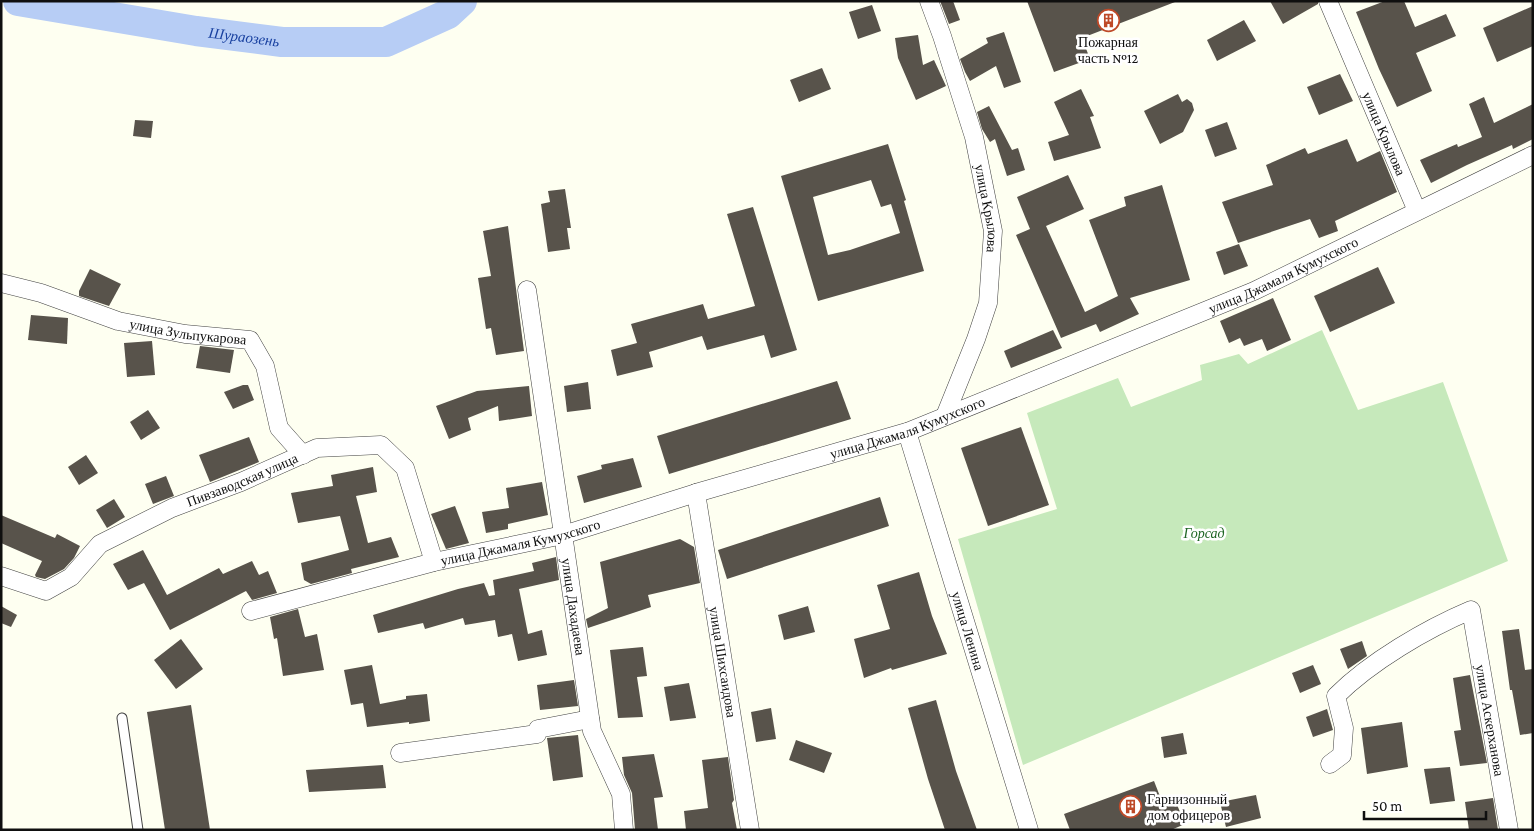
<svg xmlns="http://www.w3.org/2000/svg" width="1534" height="831" font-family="'Crimson Pro',serif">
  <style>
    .green { fill: #c6e9bb }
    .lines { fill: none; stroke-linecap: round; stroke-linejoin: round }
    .river { stroke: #b7cdf5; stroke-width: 30 }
    .building { fill: #58534b; fill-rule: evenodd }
    .service-casing { stroke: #424242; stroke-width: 11 }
    .minor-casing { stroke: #424242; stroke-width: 19 }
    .service { stroke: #fff; stroke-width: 9 }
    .minor { stroke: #fff; stroke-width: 18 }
    .labels { text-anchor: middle; stroke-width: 5; stroke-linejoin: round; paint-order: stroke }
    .poi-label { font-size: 14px; fill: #0f0f0f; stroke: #fff }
    .street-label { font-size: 14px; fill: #0f0f0f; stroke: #fff }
    .park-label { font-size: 14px; font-style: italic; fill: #1f6624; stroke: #fff }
    .water-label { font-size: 15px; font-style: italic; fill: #1941a0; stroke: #fff }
  </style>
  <rect width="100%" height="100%" fill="#fefff1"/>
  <polygon class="green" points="1322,330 1358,410 1443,382 1508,561 1023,765 958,539 1057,509 1027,413 1118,378 1131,407 1202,380 1200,365 1239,354 1248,364"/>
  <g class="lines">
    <path class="river" id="s1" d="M18,1L196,31L282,42H386L448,14L462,1"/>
  </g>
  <g class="building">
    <polygon points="940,1 953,1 960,20 949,24"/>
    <polygon points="1027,1 1175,1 1175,2 1082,38 1090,59 1054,72"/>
    <polygon points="1270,1 1318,1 1318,4 1283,24"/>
    <polygon points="1385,1 1404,1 1415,27 1446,14 1456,36 1416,53 1432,91 1397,107 1379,69 1356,12"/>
    <polygon points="872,5 881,31 858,39 849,12"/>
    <polygon points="1533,6 1533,46 1497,62 1483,28"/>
    <polygon points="1244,20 1256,41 1217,61 1207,40"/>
    <polygon points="1004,32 1021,82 1004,88 996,66 970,81 965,72 960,59 988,43 986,38"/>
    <polygon points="918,35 923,65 934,60 946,86 916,100 898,58 895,38"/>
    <polygon points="822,68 831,89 799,102 790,80"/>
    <polygon points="1340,74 1353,101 1319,115 1307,87"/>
    <polygon points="1081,89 1094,116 1090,117 1101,148 1054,161 1048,142 1069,135 1054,102"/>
    <polygon points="1178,94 1182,102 1187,99 1192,103 1194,110 1183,132 1160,144 1144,111"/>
    <polygon points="1484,97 1494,123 1533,104 1533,139 1513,149 1512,145 1467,165 1431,183 1420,160 1457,144 1458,147 1482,137 1469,104"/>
    <polygon points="989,106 1012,150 1018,148 1025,170 1007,176 995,139 990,142 982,129 977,112"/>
    <polygon points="135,120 153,121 151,138 133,136"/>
    <polygon points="1227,122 1237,149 1215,157 1205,130"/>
    <polygon points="1347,139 1357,162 1380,151 1397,192 1335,221 1338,231 1319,238 1310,219 1238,243 1222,202 1273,185 1266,165 1305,148 1308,154"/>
    <path d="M888,144L906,200L904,201L924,271L818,301L781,176ZM871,180L881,207L891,204L900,233L850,250L828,255L813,197Z"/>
    <polygon points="1068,175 1084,209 1046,226 1085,312 1118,296 1089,220 1126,206 1124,197 1162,185 1190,280 1130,298 1139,314 1100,332 1096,324 1061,338 1016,235 1030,229 1017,197"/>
    <polygon points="565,189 571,228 567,228 570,249 548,252 541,204 550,202 548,191"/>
    <polygon points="753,207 797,350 771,358 764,335 707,350 702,336 649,352 653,367 617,376 611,350 637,343 631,324 703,304 708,319 755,306 727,214"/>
    <polygon points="508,226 524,351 496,355 491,328 486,329 478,278 491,276 483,231"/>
    <polygon points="1239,244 1248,266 1224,275 1216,252"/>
    <polygon points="1378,267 1395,303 1330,332 1314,296"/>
    <polygon points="90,269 121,284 109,306 79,296 79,291"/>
    <polygon points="1273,298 1291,340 1267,351 1262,339 1244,346 1240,338 1229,343 1220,321"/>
    <polygon points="31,315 68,318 67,344 28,340"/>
    <polygon points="1053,330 1062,348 1011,368 1004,351"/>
    <polygon points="152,341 155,375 127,377 124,343"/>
    <polygon points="200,346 234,350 230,373 196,368"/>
    <polygon points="837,381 851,419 669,474 657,436"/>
    <polygon points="588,382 591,409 567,412 564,386"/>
    <polygon points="243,385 248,385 254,400 233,409 224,392"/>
    <polygon points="529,386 532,416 499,421 498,406 468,418 471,430 449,439 436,406 477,391"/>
    <polygon points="148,410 160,428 141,440 130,422"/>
    <polygon points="1021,427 1049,505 988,526 961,448"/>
    <polygon points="249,437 259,462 210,482 199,455"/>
    <polygon points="86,455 98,473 79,485 68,467"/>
    <polygon points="633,458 642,487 584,503 577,476 602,469 601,465"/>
    <polygon points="373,467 377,492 356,496 368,543 391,537 399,557 351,569 352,573 311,584 304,580 301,563 349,550 340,516 298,523 291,493 333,486 331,475"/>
    <polygon points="166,476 174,496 153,504 145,484"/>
    <polygon points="542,482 548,515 508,524 508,529 486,533 482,512 509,508 506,488"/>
    <polygon points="880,497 889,526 727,579 718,550"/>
    <polygon points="114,499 125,517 107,528 96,510"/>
    <polygon points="455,506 469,543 446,549 431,514"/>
    <polygon points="1,515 55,538 57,534 80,546 74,558 64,569 45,579 36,577 35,575 42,561 1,543"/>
    <polygon points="680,539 694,547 700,583 648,595 651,607 588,628 586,619 608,608 600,562"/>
    <polygon points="143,550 167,595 219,568 223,574 252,561 259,575 268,571 277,593 252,600 246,591 170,630 144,583 128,590 113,564"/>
    <polygon points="556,557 559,580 519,589 528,634 542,630 547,655 518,661 512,634 498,637 495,620 465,625 463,618 425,629 423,623 378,633 373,615 458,589 484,583 489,596 495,595 493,580 534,571 532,563"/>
    <polygon points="919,572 932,616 947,654 892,670 891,668 864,678 854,639 890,629 877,585"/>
    <polygon points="1,606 17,615 11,627 1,623"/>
    <polygon points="808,606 815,632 784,640 778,615"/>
    <polygon points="298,609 305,637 317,634 324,670 283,676 277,638 274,639 270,617"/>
    <polygon points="1519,629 1525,670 1533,669 1533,733 1520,735 1512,690 1510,690 1502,631"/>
    <polygon points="181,639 203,669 176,689 154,660"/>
    <polygon points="1362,641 1367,656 1348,669 1340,649"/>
    <polygon points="643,647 647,676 637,677 643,717 618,718 610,650"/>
    <polygon points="372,665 380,704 406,699 406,696 427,694 430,721 409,724 409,722 367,727 363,703 351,705 344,670"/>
    <polygon points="1313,665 1321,684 1300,693 1292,673"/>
    <polygon points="1470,675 1487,763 1460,766 1454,731 1461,730 1453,678"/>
    <polygon points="574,680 578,706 540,710 537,685"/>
    <polygon points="689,683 696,718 670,721 664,687"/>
    <polygon points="936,700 956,771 977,830 945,830 928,779 908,708"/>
    <polygon points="191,705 210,830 165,830 147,712"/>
    <polygon points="771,708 776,739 756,742 751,712"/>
    <polygon points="1327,709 1333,730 1313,737 1306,717"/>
    <polygon points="1402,722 1408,767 1367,774 1361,728"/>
    <polygon points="1183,733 1187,754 1164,758 1161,737"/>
    <polygon points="578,735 583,777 553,781 547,738"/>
    <polygon points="796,740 832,753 824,773 789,760"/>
    <polygon points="654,754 663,797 654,798 658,830 635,830 632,793 624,775 622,757"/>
    <polygon points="728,757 734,800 732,803 737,830 686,830 684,811 708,808 702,760"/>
    <polygon points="383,765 386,788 309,792 306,770"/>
    <polygon points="1450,767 1455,801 1430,804 1424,769"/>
    <polygon points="1154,781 1161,799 1173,795 1185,824 1171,830 1070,830 1064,814"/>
    <polygon points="1256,795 1261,818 1226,827 1220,802"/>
    <polygon points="1493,798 1498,830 1469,830 1465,802"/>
  </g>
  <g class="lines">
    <defs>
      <polyline id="service" points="122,718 138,830"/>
      <g id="minor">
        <path id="s2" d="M929,1L942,36L974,137L993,231L988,303L976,339L945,416"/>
        <path id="s3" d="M1328,1L1417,211"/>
        <path id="s4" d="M1,283L41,293L118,321L185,334L250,340L265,366L279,428L303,455"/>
        <path id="s5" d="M527,290L592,731L621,794L624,830"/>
        <path id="s6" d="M907,432L1029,830"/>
        <path id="s7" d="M696,493L750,830"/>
        <path id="s8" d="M1,576L46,591L71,577L100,544L172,508L241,482L317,448L381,445L405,468L434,562"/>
        <path id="s9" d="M251,611L434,562L563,535L696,493L907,432L1254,291L1533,155"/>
        <polyline points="400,753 537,734 538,729 590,719"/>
        <path id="s10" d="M1330,764L1342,755L1344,728L1336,696C1370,662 1426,629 1471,610L1509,830"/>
      </g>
    </defs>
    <use href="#service" class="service-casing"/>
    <use href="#minor" class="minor-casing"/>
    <use href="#service" class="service"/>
    <use href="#minor" class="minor"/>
  </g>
  <defs>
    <symbol id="building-ring" viewBox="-11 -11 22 22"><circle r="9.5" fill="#fff" stroke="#be4928" stroke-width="1.5"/><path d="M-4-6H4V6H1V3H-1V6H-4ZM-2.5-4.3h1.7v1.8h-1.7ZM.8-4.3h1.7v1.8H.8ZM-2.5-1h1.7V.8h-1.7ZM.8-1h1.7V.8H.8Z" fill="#be4928"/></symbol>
  </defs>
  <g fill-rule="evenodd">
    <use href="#building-ring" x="1096" y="8" width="25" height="25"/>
    <use href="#building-ring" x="1118" y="794" width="25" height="25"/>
  </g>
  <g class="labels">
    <g class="poi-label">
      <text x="1108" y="47">Пожарная<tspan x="1108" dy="16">часть №12</tspan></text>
      <text x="1147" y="804" text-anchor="start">Гарнизонный<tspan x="1147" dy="16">дом офицеров</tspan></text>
    </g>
    <g class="street-label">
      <text dy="5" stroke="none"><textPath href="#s3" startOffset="144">улица Крылова</textPath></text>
      <text dy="5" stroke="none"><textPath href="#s2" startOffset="216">улица Крылова</textPath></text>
      <text dy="5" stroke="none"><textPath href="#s9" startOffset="1088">улица Джамаля Кумухского</textPath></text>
      <text dy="5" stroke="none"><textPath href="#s4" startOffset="194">улица Зульпукарова</textPath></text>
      <text dy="5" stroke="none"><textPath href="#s9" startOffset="682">улица Джамаля Кумухского</textPath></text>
      <text dy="5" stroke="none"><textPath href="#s8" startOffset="276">Пивзаводская улица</textPath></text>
      <text dy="5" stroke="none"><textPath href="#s9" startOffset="278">улица Джамаля Кумухского</textPath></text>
      <text dy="5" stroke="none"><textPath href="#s5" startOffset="320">улица Дахадаева</textPath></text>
      <text dy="5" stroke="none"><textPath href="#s6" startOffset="208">улица Ленина</textPath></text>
      <text dy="5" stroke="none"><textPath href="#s7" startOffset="171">улица Шихсаидова</textPath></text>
      <text dy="5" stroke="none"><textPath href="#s10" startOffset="348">улица Аскерханова</textPath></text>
    </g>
    <g class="park-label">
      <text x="1204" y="538">Горсад</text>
    </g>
    <g class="water-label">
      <text dy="5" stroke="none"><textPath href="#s1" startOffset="229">Шураозень</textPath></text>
    </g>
  </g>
  <rect width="1534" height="831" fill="none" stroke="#0f0f0f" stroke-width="5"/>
  <path d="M1364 811v8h122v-8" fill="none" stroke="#0f0f0f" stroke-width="2.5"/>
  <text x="1372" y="811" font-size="15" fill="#0f0f0f" stroke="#ffffff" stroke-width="4" paint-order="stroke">50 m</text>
</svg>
